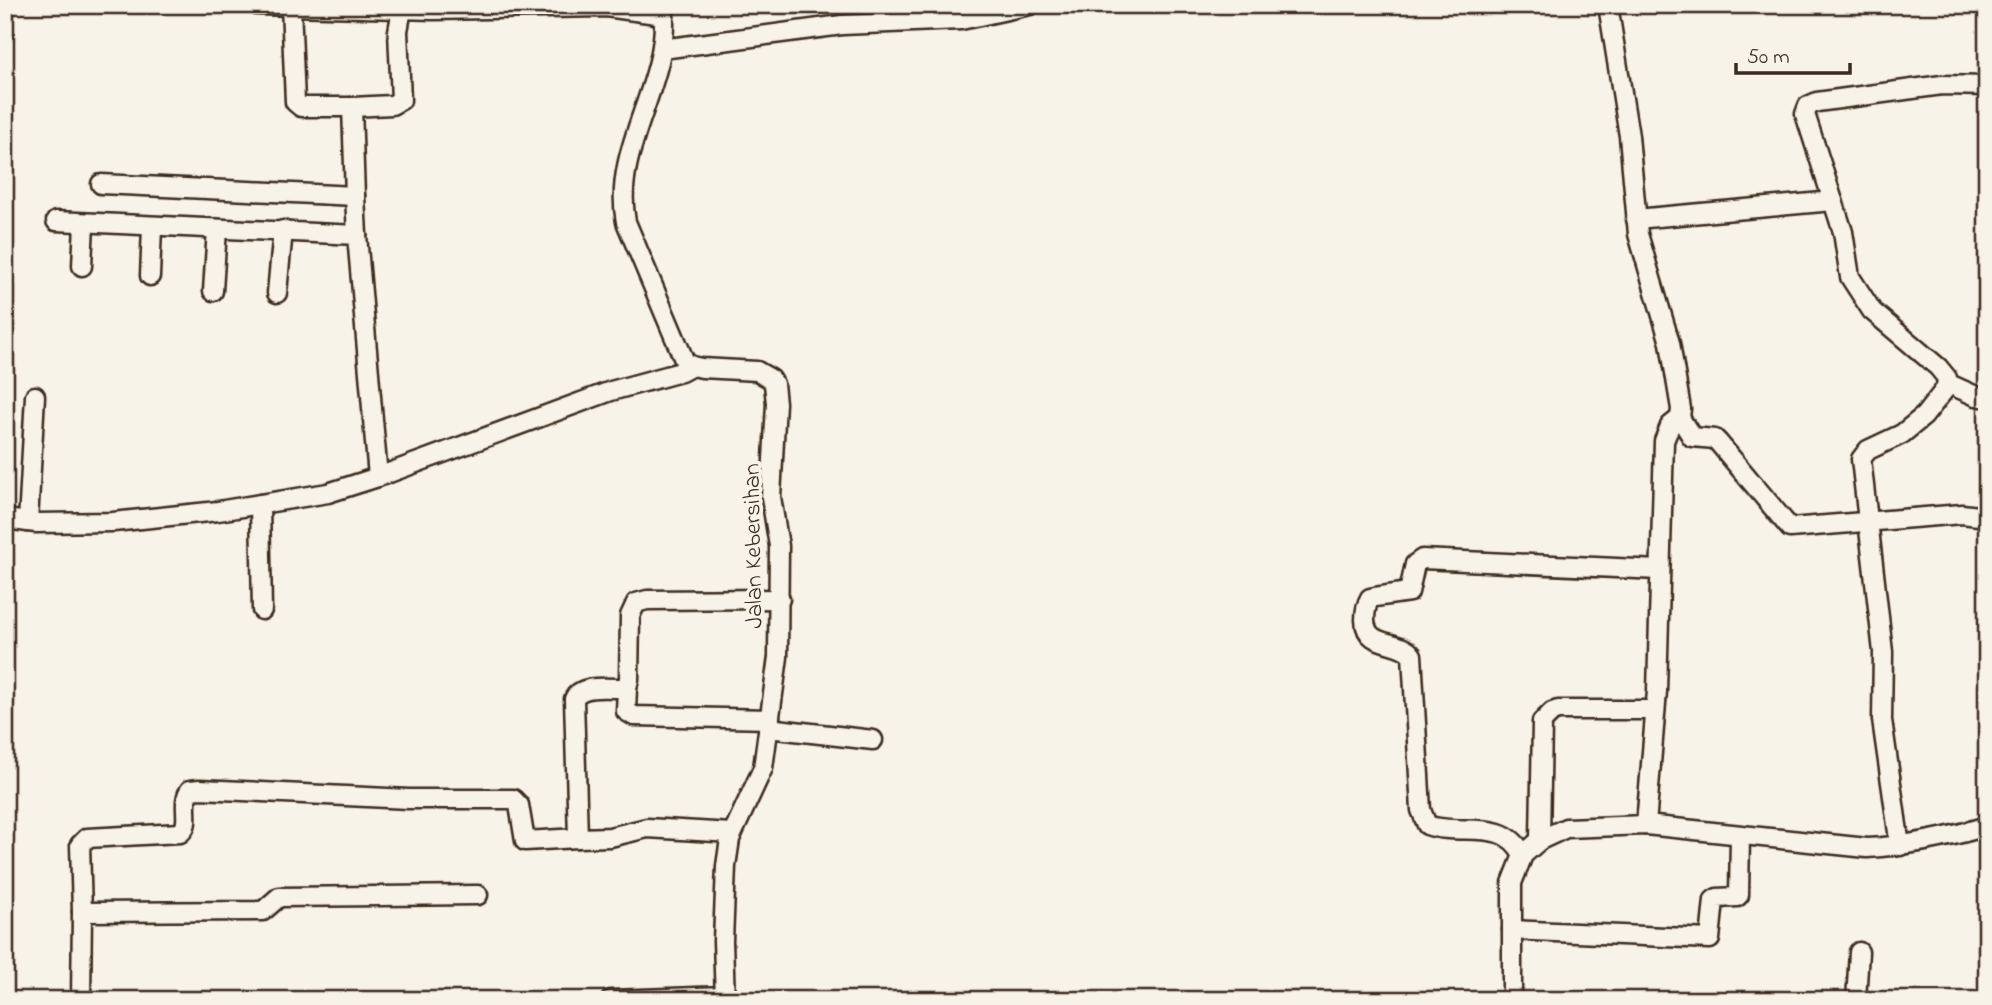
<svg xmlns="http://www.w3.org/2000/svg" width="1992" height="1005" font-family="'Indie Flower',sans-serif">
<rect width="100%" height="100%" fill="#f7f3e8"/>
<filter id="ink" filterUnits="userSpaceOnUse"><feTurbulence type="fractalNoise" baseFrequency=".0143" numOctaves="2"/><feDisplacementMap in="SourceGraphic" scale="14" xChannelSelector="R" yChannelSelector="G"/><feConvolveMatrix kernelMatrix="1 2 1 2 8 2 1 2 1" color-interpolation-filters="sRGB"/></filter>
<g filter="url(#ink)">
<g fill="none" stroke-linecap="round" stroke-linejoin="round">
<!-- minor casing -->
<g stroke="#3b2a1e" stroke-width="23">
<g id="minor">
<polyline points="257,5 433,10 606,7 664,15"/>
<path d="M663,5C673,80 611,147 626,222L685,362L692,366L702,368L757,371L771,379L774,384L776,403L771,497L779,546L778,657L763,768L730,839L726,866L723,941L725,1000"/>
<polyline points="1608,5 1629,136 1638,234 1670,343 1681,409 1680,418 1670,426 1664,441 1657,691 1646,825"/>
<polyline points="662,49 842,25 961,20 1030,5"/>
<polyline points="352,107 392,105 401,100 398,31 402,9"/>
<polyline points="101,184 355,196 352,107 301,107 295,102 291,6"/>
<polyline points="355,196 357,235"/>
<polyline points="1636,219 1833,201"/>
<polyline points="56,221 357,235 378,477"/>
<polyline points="82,266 84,223"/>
<polyline points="150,276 152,227"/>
<polyline points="213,291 217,229"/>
<polyline points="277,293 283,230"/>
<polyline points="1947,383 1976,396 1987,398"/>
<polyline points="1680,418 1692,437 1715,439 1718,442 1790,528 1962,514 1987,517"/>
<polyline points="260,504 262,610"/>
<polyline points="5,519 36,523 113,522 218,511 328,493 378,477 611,391 681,372 692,366"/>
<polyline points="28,522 35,396"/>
<polyline points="627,688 626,711 634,716 770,719"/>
<polyline points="768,728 873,740"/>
<polyline points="578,838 610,837 647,828 732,833"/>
<polyline points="1540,840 1542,722 1552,712 1558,710 1655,710"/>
<polyline points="1900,846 1882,720 1883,652 1861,459 1868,450 1902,434 1924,416 1946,388 1947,378 1938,367 1872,311 1850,277 1843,232 1805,114 1808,106 1817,102 1942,85 1987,86"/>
<path d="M1523,855C1504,816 1460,837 1427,825L1421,810L1412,655C1399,638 1366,649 1365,620C1365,612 1366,605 1370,598L1375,597L1409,592L1415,564L1422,559L1659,570"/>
<polyline points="82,912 263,911 279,897 478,895"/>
<polyline points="1512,930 1710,939 1714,900 1717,898 1737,897 1739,895 1740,836"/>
<path d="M81,1000L82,912L80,845L87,838L180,833C193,824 180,803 190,790L200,789L409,799H513L519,805L525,841L578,838L574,699C581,683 611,689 627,688L629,679L630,616L636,603L647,600L780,599"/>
<polyline points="611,1000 725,996"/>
<path d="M1512,1000V883L1523,855L1540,840L1566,828L1646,825L1867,848C1909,846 1947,838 1987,826"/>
<polyline points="1856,1000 1859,952"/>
</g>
</g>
<!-- minor -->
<use href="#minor" stroke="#f7f3e8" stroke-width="18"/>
</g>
</g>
<g text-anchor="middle" stroke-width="7" stroke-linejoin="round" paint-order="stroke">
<!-- street labels -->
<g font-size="24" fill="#3b2a1e" stroke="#f7f3e8">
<text transform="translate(752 546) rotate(-91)" y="8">Jalan Kebersihan</text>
</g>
</g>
<!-- margin -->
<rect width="1992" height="1005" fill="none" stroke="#f7f3e8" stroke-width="28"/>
<rect x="14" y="14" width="1964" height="977" fill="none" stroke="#3b2a1e" stroke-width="2.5" filter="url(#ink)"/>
<!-- scale -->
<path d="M1736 63v10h114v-10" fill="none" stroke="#3b2a1e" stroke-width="3.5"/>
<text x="1747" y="63" font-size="21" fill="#3b2a1e" stroke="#f7f3e8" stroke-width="5" paint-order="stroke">50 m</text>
</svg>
